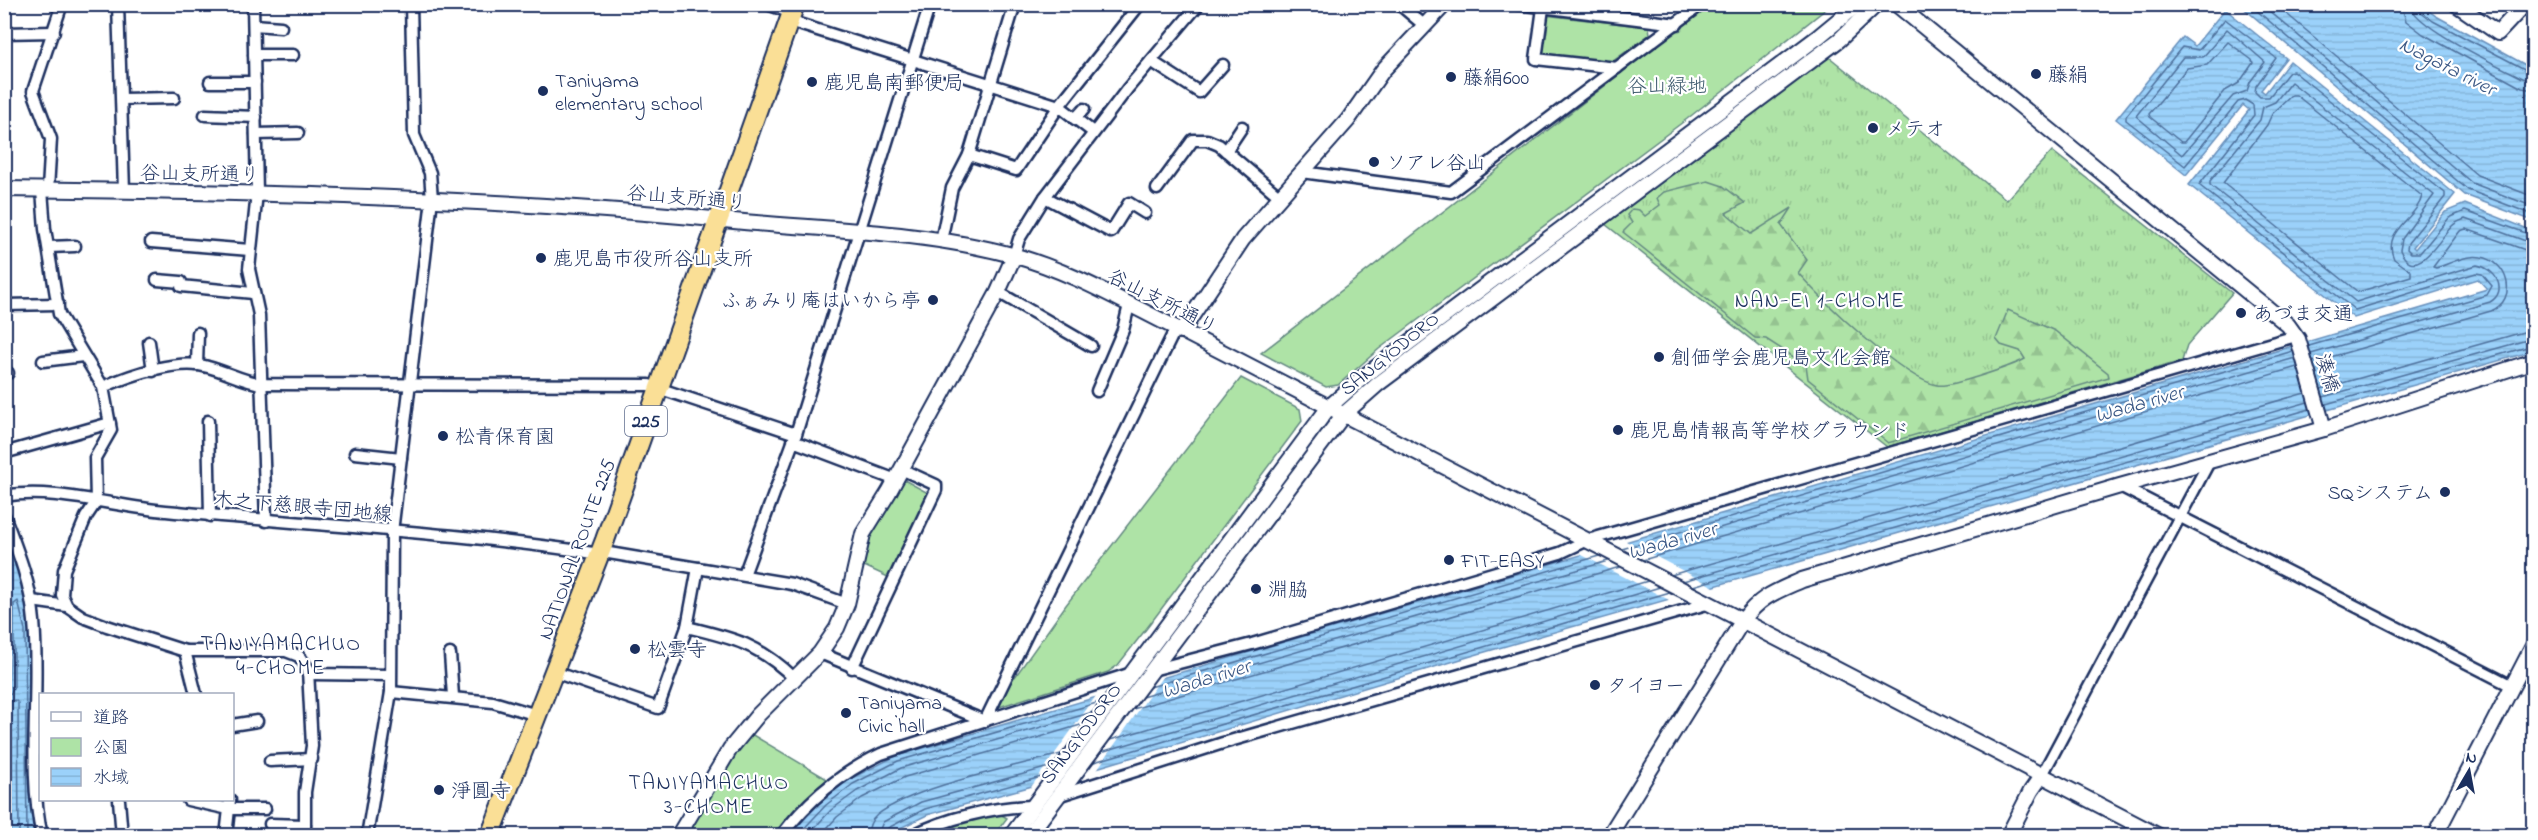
<svg xmlns="http://www.w3.org/2000/svg" width="2538" height="840" font-family="'Indie Flower','Klee One',sans-serif">
<defs>
<pattern id="grass-tufts" width="24" height="20" patternUnits="userSpaceOnUse" patternTransform="scale(1.5)"><rect width="24" height="20" fill="#aee3a6"/><path d="M3 7l-1-3M5 7V3M7 7l1-3M15 17l-1-3M17 17v-4M19 17l1-3" fill="none" stroke="#95c391"/></pattern>
<pattern id="forest-firs" width="22" height="20" patternUnits="userSpaceOnUse" patternTransform="scale(1.5)"><rect width="22" height="20" fill="#aee3a6"/><path d="M5 1l3.5 6h-7zM16 11l3.5 6h-7z" fill="#95c391"/></pattern>
<pattern id="water-rules" width="6" height="5" patternUnits="userSpaceOnUse" patternTransform="scale(1.5)"><rect width="6" height="5" fill="#9bd1fa"/><path d="M0 2.5h6" fill="none" stroke="#85b4d9"/></pattern>
</defs>
<rect width="100%" height="100%" fill="#fff"/>
<filter id="ink" filterUnits="userSpaceOnUse"><feTurbulence type="fractalNoise" baseFrequency=".0167" numOctaves="2"/><feDisplacementMap in="SourceGraphic" scale="12" xChannelSelector="R" yChannelSelector="G"/><feConvolveMatrix kernelMatrix="1 2 1 2 8 2 1 2 1" color-interpolation-filters="sRGB"/></filter>
<g filter="url(#ink)">
<!-- grass -->
<polygon fill="url(#grass-tufts)" stroke="#648982" stroke-width="1.5" points="1823,52 2007,200 2052,151 2232,293 2187,345 2182,361 1887,447 1605,224"/>
<!-- forest -->
<path fill="url(#forest-firs)" stroke="#648982" stroke-width="1.5" d="M1708,181L1723,186L1745,203L1726,213L1751,234L1792,208L1781,225L1807,260L1798,273C1823,301 1903,379 1937,385C1949,388 2012,366 2025,359L2020,351L2001,345L1996,339L2008,310L2055,331L2108,373L2109,377L1888,443L1808,379L1806,365L1766,339L1755,338L1623,232L1632,223L1627,215L1632,209L1639,210L1645,216L1660,205L1657,198L1664,192Z"/>
<!-- park -->
<g fill="#aee3a6" stroke="#648982" stroke-width="1.5">
<polygon points="1709,5 1831,5 1687,119 1379,349 1338,385 1326,387 1261,353"/>
<polygon points="1544,15 1649,27 1650,34 1609,64 1542,57 1540,53"/>
<polygon points="1241,378 1300,409 1302,421 1150,624 1118,665 1108,672 999,707 996,705 1011,676 1015,677 1066,605"/>
<polygon points="906,481 928,493 929,497 888,577 860,564 865,544 902,482"/>
<polygon points="751,734 827,779 775,835 684,836 727,763"/>
<polygon points="998,813 1007,818 994,835 919,836 928,831"/>
</g>
<!-- water -->
<g fill="url(#water-rules)" stroke="#6890bc" stroke-width="1.5">
<polygon points="2240,5 2421,5 2436,16 2533,69 2533,221 2465,195"/>
<polygon points="2225,9 2286,58 2261,90 2265,93 2290,61 2455,194 2413,247 2415,249 2445,212 2465,204 2533,231 2533,351 1478,654 1083,772 927,815 886,835 789,836 822,800 850,779 896,756 2487,289 2478,279 2354,318 2189,185 2249,110 2243,105 2186,175 2116,119 2183,37 2195,46"/>
<polygon points="4,536 20,577 31,629 33,835 5,835 4,695 8,687 10,656"/>
</g>
<!-- pier -->
<g fill="#fff">
<polygon points="1624,540 1716,588 1671,601 1578,553"/>
<polygon points="1165,673 1096,771 1029,790 1098,693"/>
</g>
<g fill="none" stroke-linecap="round" stroke-linejoin="round">
<!-- shore -->
<g stroke="#4e709c" stroke-width="1.5">
<polyline points="2249,4 2468,190 2534,215"/>
<polyline points="2261,4 2472,183 2534,207"/>
<polyline points="2275,4 2477,175 2534,197"/>
<polyline points="2401,4 2406,21 2423,34 2522,88 2534,90"/>
<path d="M2410,4C2412,26 2503,68 2525,79L2534,81"/>
<polyline points="2418,4 2420,11 2433,21 2534,74"/>
<polygon points="2227,29 2265,62 2250,82 2247,91 2233,96 2182,155 2136,116 2183,57 2203,57"/>
<polygon points="2228,42 2252,60 2253,63 2239,83 2225,91 2184,142 2181,142 2150,117 2149,114 2187,68 2207,65"/>
<path d="M2292,95H2296L2422,196C2417,219 2381,230 2394,259L2411,271V276L2358,292L2223,183L2267,125L2272,114Z"/>
<polyline points="2309,346 2487,295 2492,286 2482,274 2476,273 2355,310 2199,185 2254,115 2253,105 2245,100 2238,102 2185,166 2126,120 2126,116 2182,47 2199,50 2225,19 2276,58 2256,86 2255,92 2260,97 2269,97 2289,72 2293,71 2445,193 2445,197 2408,243 2407,249 2411,253 2420,253 2449,218 2465,211 2534,236"/>
<path d="M2311,354L2490,302C2509,291 2495,268 2477,265L2356,302L2210,185V181L2260,120L2263,107L2275,102L2291,82L2434,195L2402,239L2400,250C2415,285 2441,237 2452,226C2456,222 2460,221 2465,219L2534,244"/>
<path d="M2313,362L2491,311C2519,299 2508,261 2481,257C2467,254 2449,264 2436,268L2433,267L2460,231L2466,229L2534,253"/>
<polyline points="2321,389 2534,329"/>
<polyline points="2323,397 2534,338"/>
<polyline points="2326,404 2534,345"/>
<polyline points="1622,549 2293,351"/>
<polyline points="1631,554 2295,358"/>
<polyline points="1643,560 2297,367"/>
<polyline points="1671,575 2305,393"/>
<polyline points="1683,581 2308,402"/>
<polyline points="1693,586 2310,409"/>
<polyline points="1150,687 1599,556"/>
<polyline points="4,695 11,693 14,687 14,604 18,601 25,630 27,836"/>
<polyline points="1142,697 1608,561"/>
<polyline points="4,703 15,700 18,703 19,836"/>
<polyline points="1133,709 1620,567"/>
<polyline points="4,712 10,715 10,836"/>
<polyline points="1110,740 1648,581"/>
<polyline points="1101,752 1660,587"/>
<polyline points="1094,762 1670,592"/>
<polyline points="797,836 826,805 853,784 898,761 1100,702"/>
<polyline points="807,836 831,810 857,791 901,768 1093,712"/>
<polyline points="820,836 837,817 862,798 905,777 1084,724"/>
<path d="M868,836C868,827 871,820 877,815C914,786 1014,767 1061,754"/>
<polyline points="877,836 883,822 921,802 1053,766"/>
<polyline points="885,836 888,828 925,809 1045,776"/>
</g>
<!-- street casing -->
<g stroke="#1b2f5e" stroke-width="15">
<g id="street">
<polyline points="118,4 124,191"/>
<polyline points="253,4 257,193 249,269 259,315 266,521"/>
<polyline points="767,4 792,13"/>
<polyline points="1399,4 1425,26"/>
<polyline points="1517,4 1677,24"/>
<polyline points="1543,8 1536,59 1617,68"/>
<polyline points="789,21 1059,106 1093,132"/>
<polyline points="254,25 281,27"/>
<polyline points="4,33 54,32"/>
<polyline points="254,55 293,55"/>
<polyline points="1151,61 1199,92 1223,65"/>
<polyline points="210,82 255,82"/>
<polyline points="122,99 174,98"/>
<polyline points="205,115 256,117"/>
<polyline points="1075,119 1084,109"/>
<polyline points="256,134 298,133"/>
<polyline points="1226,151 1242,127"/>
<polyline points="969,155 1016,170 1059,106 1140,4"/>
<polyline points="1302,172 1451,192 1702,4"/>
<polyline points="48,189 51,139 33,91 62,4"/>
<polyline points="1157,189 1193,140 1207,140 1219,145 1280,197"/>
<polyline points="42,190 45,229 59,314 103,387 111,430 95,458 96,502 86,517 64,570 62,595 67,606 83,617 107,626 185,651 286,651 299,656 312,674 390,675"/>
<polyline points="1045,197 1111,232 1129,203 1145,213"/>
<polyline points="941,241 952,188 969,155 1015,4"/>
<polyline points="151,242 250,250"/>
<polyline points="49,247 75,246"/>
<polyline points="1014,256 1019,239 1045,197 1128,88 1199,4"/>
<polyline points="157,280 181,282 181,286 253,293"/>
<polyline points="998,292 1091,346"/>
<polyline points="4,305 58,304"/>
<polyline points="149,342 153,371"/>
<polyline points="43,361 83,356"/>
<polyline points="197,365 198,333"/>
<polyline points="4,374 8,373"/>
<path d="M103,387C130,375 179,358 208,367C227,372 242,381 262,384L649,385L796,434"/>
<polyline points="1097,391 1123,330 1129,305"/>
<polyline points="208,421 210,516"/>
<polyline points="793,441 896,480"/>
<polyline points="4,453 110,423"/>
<polyline points="355,453 401,458"/>
<polyline points="2120,486 2512,686"/>
<path d="M4,496C55,487 115,507 166,511C311,525 456,532 600,554L609,553L792,584L847,604"/>
<path d="M4,515C17,549 31,584 34,621C40,689 27,771 42,836"/>
<polyline points="744,575 796,434 930,4"/>
<polyline points="32,601 67,606"/>
<path d="M687,627C733,638 759,644 794,678"/>
<polyline points="185,651 196,694"/>
<polyline points="820,653 985,721"/>
<polyline points="450,654 453,696"/>
<polyline points="852,668 936,490 936,485 901,469"/>
<polyline points="1152,670 1252,644 1560,553 1588,540 2296,336"/>
<polyline points="554,672 658,708 687,627 698,568"/>
<polyline points="391,692 493,702 537,715"/>
<polyline points="985,721 1171,338 1173,334 1182,331"/>
<polyline points="232,725 257,721"/>
<polyline points="270,761 312,759"/>
<polyline points="2042,775 2209,462"/>
<polyline points="1057,796 1223,743 1710,603"/>
<polyline points="119,800 122,836"/>
<polyline points="188,800 229,809 265,809"/>
<polyline points="270,824 305,825"/>
<polyline points="226,836 230,800"/>
<polyline points="305,836 305,792 312,746 308,670"/>
<polyline points="367,836 391,692 392,532 432,199 430,173 414,135 411,4"/>
<path d="M781,836C808,800 841,773 881,754L1129,674"/>
<path d="M911,836C947,818 993,807 1033,806"/>
</g>
</g>
<!-- secondary casing -->
<g stroke="#1b2f5e" stroke-width="18">
<g id="secondary">
<polyline points="1896,4 2288,325 2298,339 2324,429"/>
<polyline points="2456,4 2498,33 2525,4"/>
<path d="M4,189C251,192 498,197 744,222C833,230 926,232 1012,255C1072,271 1127,304 1182,331L2159,836"/>
<polyline points="1182,331 1243,239 1348,120 1383,70 1445,4"/>
<polyline points="678,836 730,749 758,715 820,653 837,628 847,604 863,534 889,492 998,292 1014,256"/>
<polyline points="1011,836 1329,407 1362,378 1818,37 1858,4"/>
<polyline points="1028,836 1344,414 1378,384 1839,40 1877,4"/>
<path d="M1609,836L1743,620C1761,596 1775,592 1802,580L2120,486L2324,429L2534,361"/>
<polyline points="2008,836 2031,791 2042,775"/>
<polyline points="2435,836 2534,644"/>
</g>
</g>
<!-- highway casing -->
<g stroke="#1b2f5e" stroke-width="22">
<polyline id="highway" points="490,836 605,540 795,4"/>
</g>
<!-- street -->
<use href="#street" stroke="#fff" stroke-width="10"/>
<!-- secondary -->
<use href="#secondary" stroke="#fff" stroke-width="14"/>
<!-- highway -->
<use href="#highway" stroke="#fadf96" stroke-width="18"/>
</g>
</g>
<!-- markers -->
<g fill="#1b2f5e" stroke="#fff" stroke-width="2">
<circle cx="2036" cy="74" r="6"/>
<circle cx="1451" cy="77" r="6"/>
<circle cx="812" cy="82" r="6"/>
<circle cx="543" cy="91" r="6"/>
<circle cx="1873" cy="128" r="6"/>
<circle cx="1374" cy="162" r="6"/>
<circle cx="541" cy="258" r="6"/>
<circle cx="933" cy="300" r="6"/>
<circle cx="2241" cy="313" r="6"/>
<circle cx="1659" cy="357" r="6"/>
<circle cx="1618" cy="430" r="6"/>
<circle cx="443" cy="436" r="6"/>
<circle cx="2445" cy="492" r="6"/>
<circle cx="1449" cy="560" r="6"/>
<circle cx="1256" cy="589" r="6"/>
<circle cx="635" cy="649" r="6"/>
<circle cx="1595" cy="685" r="6"/>
<circle cx="846" cy="713" r="6"/>
<circle cx="439" cy="790" r="6"/>
</g>
<g text-anchor="middle" stroke-width="4.5" stroke-linejoin="round" paint-order="stroke">
<!-- shield labels -->
<rect fill="#fff" stroke="#5f6d8e" stroke-width="1.5" x="625" y="406" width="42" height="30" rx="4.5"/>
<g font-size="18" font-weight="bold" fill="#1b2f5e">
<text x="646" y="427">225</text>
</g>
<!-- poi labels -->
<g font-size="20" fill="#1b2f5e" stroke="#fff" text-anchor="start">
<text x="2048" y="81">藤絹</text>
<text x="1463" y="84">藤絹600</text>
<text x="555" y="87">Taniyama<tspan x="555" dy="23">elementary school</tspan></text>
<text x="824" y="89">鹿児島南郵便局</text>
<text x="1885" y="135">メテオ</text>
<text x="1386" y="169">ソアレ谷山</text>
<text x="553" y="265">鹿児島市役所谷山支所</text>
<text x="921" y="307" text-anchor="end">ふぁみり庵はいから亭</text>
<text x="2253" y="320">あづま交通</text>
<text x="1671" y="364">創価学会鹿児島文化会館</text>
<text x="1630" y="437">鹿児島情報高等学校グラウンド</text>
<text x="455" y="443">松青保育園</text>
<text x="2433" y="499" text-anchor="end">SQシステム</text>
<text x="1461" y="567">FIT-EASY</text>
<text x="1268" y="596">淵脇</text>
<text x="647" y="656">松雲寺</text>
<text x="1607" y="692">タイヨー</text>
<text x="858" y="709">Taniyama<tspan x="858" dy="23">Civic hall</tspan></text>
<text x="451" y="797">淨圓寺</text>
</g>
<!-- park labels -->
<g font-size="20" fill="#405c70" stroke="#fff">
<text x="1667" y="92">谷山緑地</text>
</g>
<!-- street labels -->
<g font-size="20" fill="#1b2f5e" stroke="#fff">
<text transform="translate(200 173) rotate(1)" y="7">谷山支所通り</text>
<text transform="translate(687 197) rotate(5)" y="7">谷山支所通り</text>
<text transform="translate(1163 301) rotate(27)" y="7">谷山支所通り</text>
<text transform="translate(1389 353) rotate(-39)" y="7">SANGYODORO</text>
<text transform="translate(2328 373) rotate(74)" y="7">湊橋</text>
<text transform="translate(303 506) rotate(5)" y="7">木之下慈眼寺団地線</text>
<text transform="translate(576 549) rotate(-70)" y="7">NATIONAL ROUTE 225</text>
<text transform="translate(1080 733) rotate(-53)" y="7">SANGYODORO</text>
</g>
<!-- water labels -->
<g font-size="21" font-style="italic" fill="#3b5885" stroke="#fff">
<text transform="translate(2448 66) rotate(27)" y="7">Nagata river</text>
<text transform="translate(2139 403) rotate(-16)" y="7">Wada river</text>
<text transform="translate(1672 540) rotate(-16)" y="7">Wada river</text>
<text transform="translate(1206 678) rotate(-17)" y="7">Wada river</text>
</g>
<!-- neighbourhood labels -->
<g font-size="21" letter-spacing="1.5" fill="#1b2f5e" stroke="#fff">
<text x="1820" y="307">NAN-EI 1-CHOME</text>
<text x="281" y="650">TANIYAMACHUO<tspan x="281" dy="24">4-CHOME</tspan></text>
<text x="709" y="789">TANIYAMACHUO<tspan x="709" dy="24">3-CHOME</tspan></text>
</g>
</g>
<!-- margin -->
<rect width="2538" height="840" fill="none" stroke="#fff" stroke-width="24"/>
<rect x="12" y="12" width="2514" height="816" fill="none" stroke="#1b2f5e" stroke-width="2" filter="url(#ink)"/>
<!-- legend -->
<rect x="39" y="693" width="195" height="108" fill="#ffffff" stroke="#a4acbf" stroke-width="1.5"/>
<rect x="51" y="712" width="30" height="9" fill="#ffffff" stroke="#a4acbf" stroke-width="1.5"/>
<text x="93" y="723" font-size="18" fill="#1b2f5e">道路</text>
<rect x="51" y="738" width="30" height="18" fill="#aee3a6" stroke="#a4acbf" stroke-width="1.5"/>
<text x="93" y="753" font-size="18" fill="#1b2f5e">公園</text>
<rect x="51" y="768" width="30" height="18" fill="url(#water-rules)" stroke="#a4acbf" stroke-width="1.5"/>
<text x="93" y="783" font-size="18" fill="#1b2f5e">水域</text>
<!-- north arrow -->
<g transform="translate(2469 771) rotate(10)" stroke="#ffffff" stroke-width="4.5" paint-order="stroke">
<path d="M0-4.5L10 22L0 15L-10 22Z" fill="#1b2f5e"/>
<text y="-9" font-size="16" font-weight="bold" text-anchor="middle" fill="#1b2f5e">N</text>
</g>
</svg>
